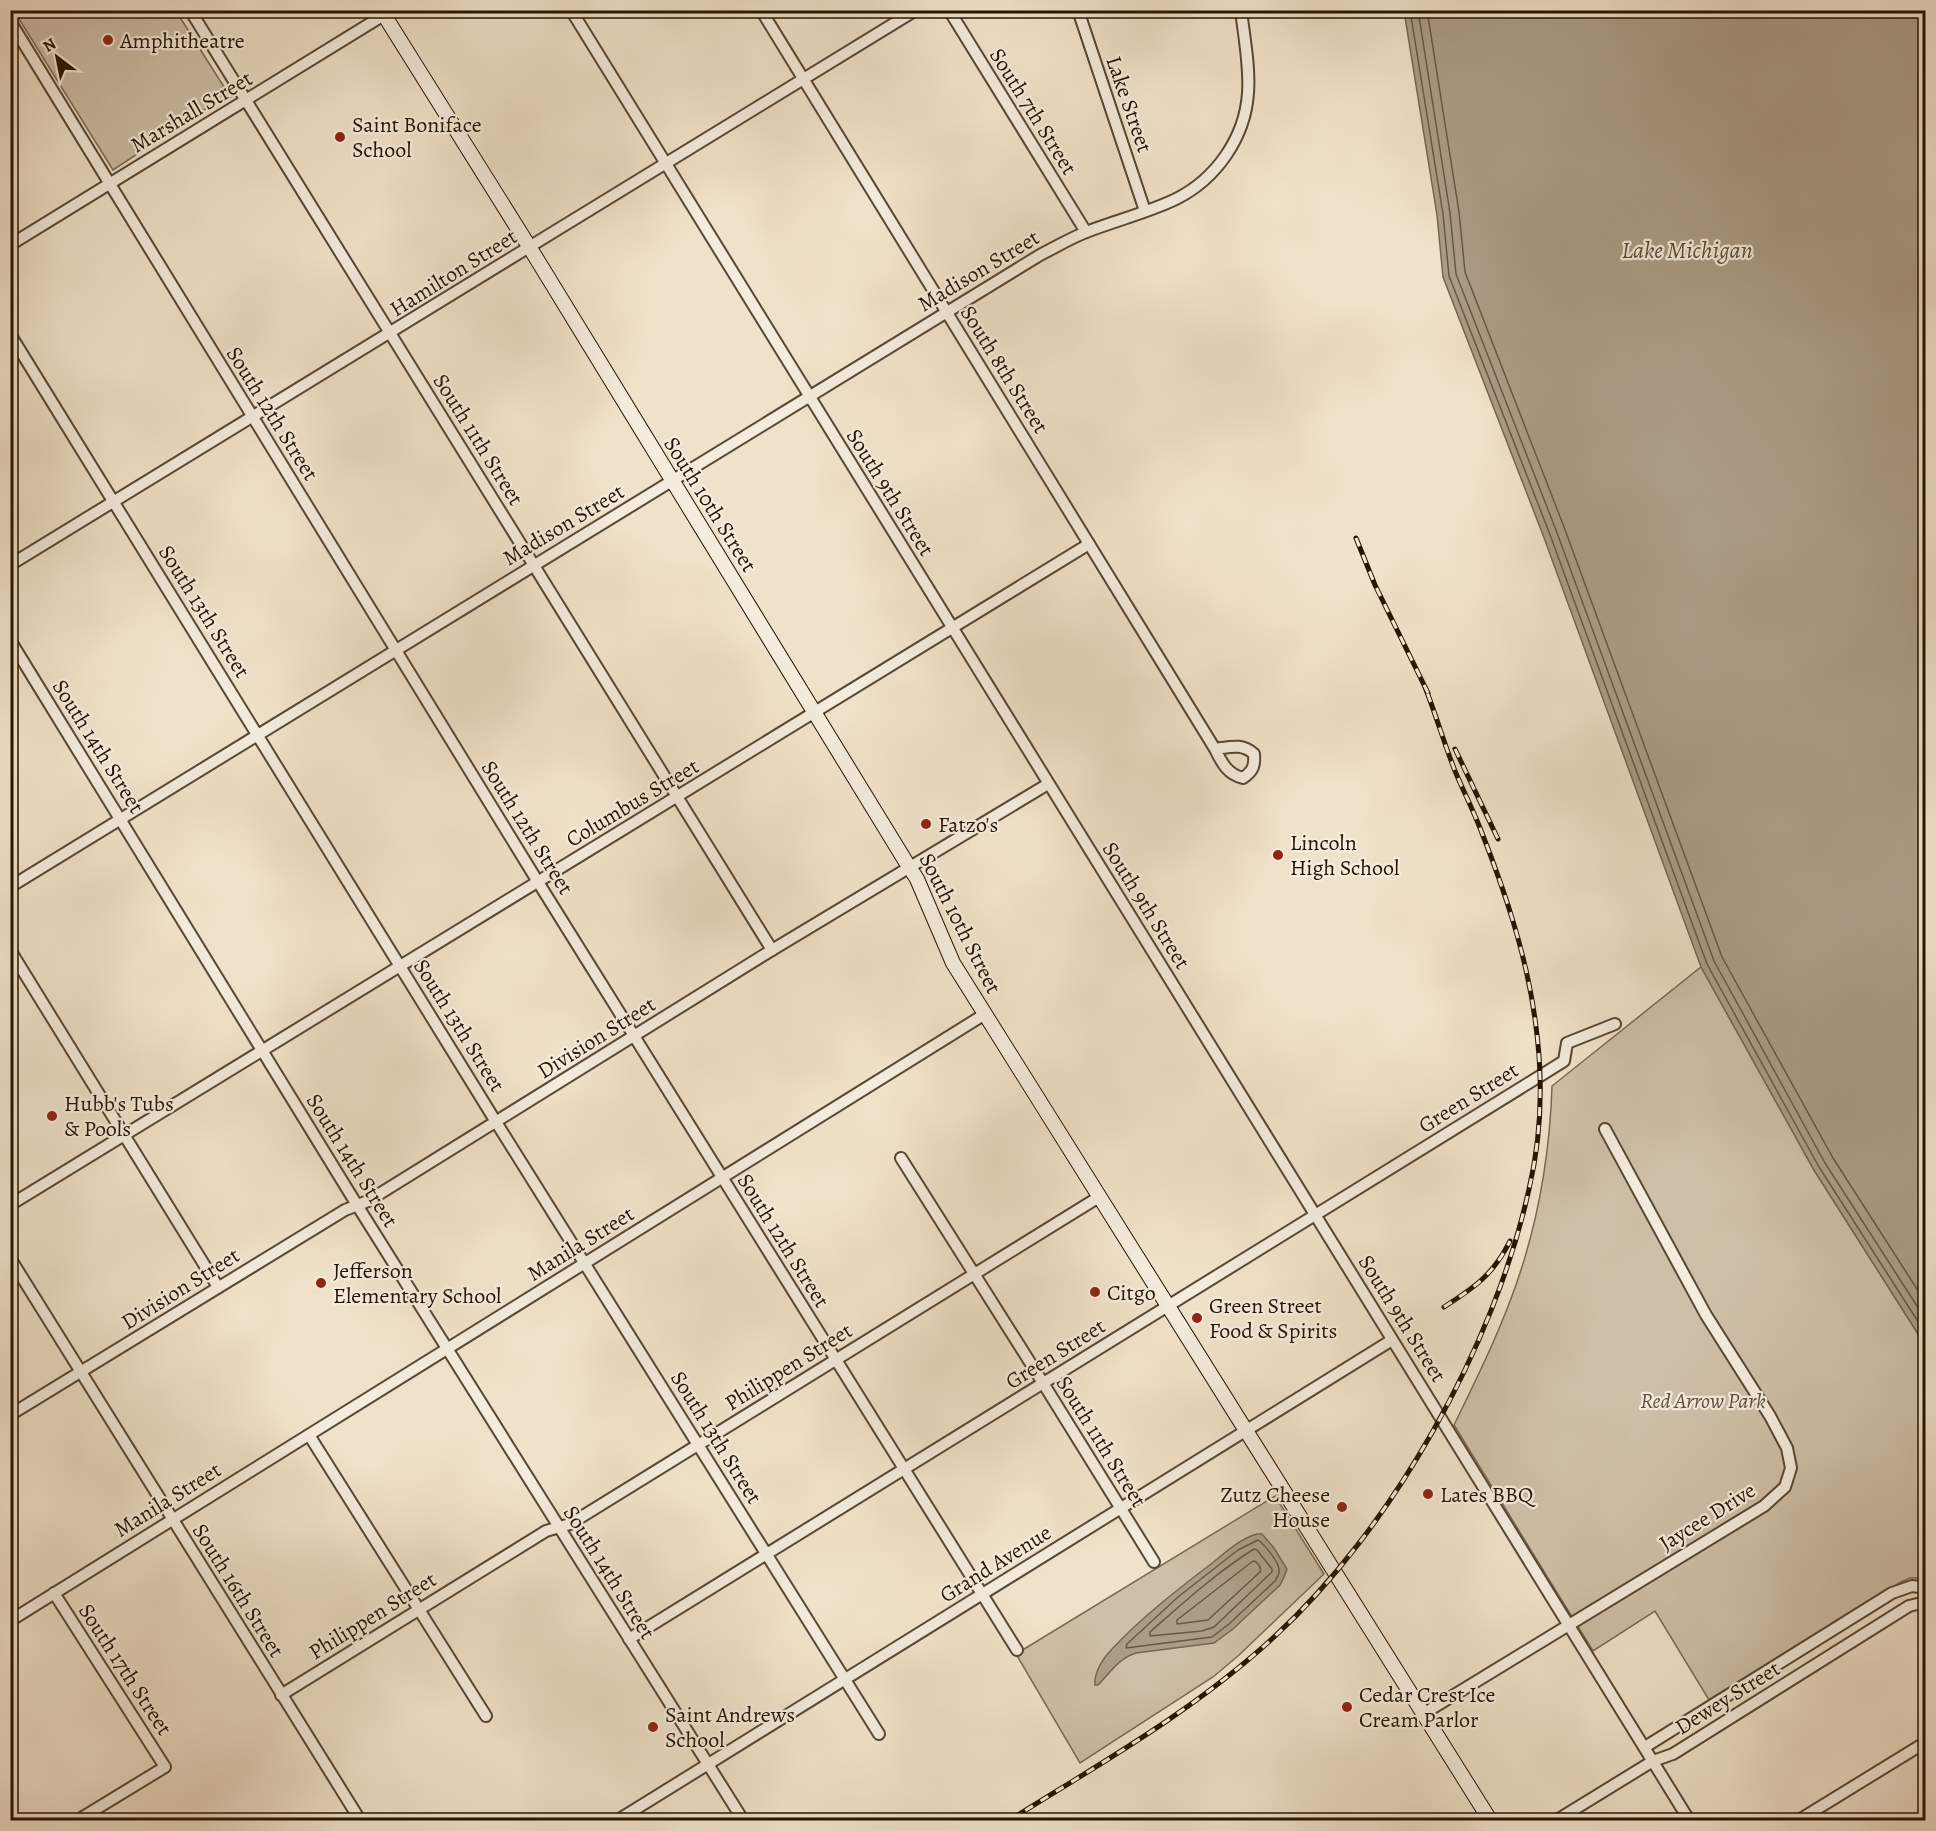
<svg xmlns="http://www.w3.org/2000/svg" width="1936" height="1831" font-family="Alegreya,serif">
<rect width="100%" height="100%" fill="#f0e2ca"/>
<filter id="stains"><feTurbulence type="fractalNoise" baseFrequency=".00333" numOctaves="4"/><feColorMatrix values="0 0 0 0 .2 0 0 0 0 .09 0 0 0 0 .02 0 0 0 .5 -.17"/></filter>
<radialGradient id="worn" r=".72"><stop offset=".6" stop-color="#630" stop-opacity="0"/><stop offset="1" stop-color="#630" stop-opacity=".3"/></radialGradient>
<!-- green -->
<g fill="#cebfa8" stroke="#7a6954" stroke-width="1.5">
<polygon points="14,11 176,11 231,98 227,95 113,170"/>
<path d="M1701,967L1814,1170L1925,1345V1578H1910L1901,1582L1709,1700L1655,1611L1593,1651L1454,1425C1479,1374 1504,1323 1521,1270C1540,1211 1550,1147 1552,1086Z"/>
<polygon points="1275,1496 1324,1574 1238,1656 1213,1677 1080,1763 1016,1654"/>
</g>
<!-- water -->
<g fill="#ab9c86" stroke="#766551" stroke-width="1.5">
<polygon points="1404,11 1925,11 1925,1345 1814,1170 1701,967 1543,535 1443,277 1437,215"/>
<path d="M1257,1534H1262L1274,1548L1287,1569L1284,1577L1280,1585L1233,1629L1214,1643L1136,1653C1119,1658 1110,1673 1098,1685H1095C1094,1672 1103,1658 1112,1649C1142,1617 1177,1590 1211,1564C1225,1553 1239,1539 1257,1534Z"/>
</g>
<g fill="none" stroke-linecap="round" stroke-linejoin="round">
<!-- shore -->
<g stroke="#685844" stroke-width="1.5">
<polyline points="1410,10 1443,214 1449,276 1549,532 1707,964 1819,1167 1926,1334"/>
<polyline points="1418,10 1450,213 1456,274 1556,530 1714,961 1825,1163 1926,1320"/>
<polyline points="1427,10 1459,212 1465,272 1564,527 1722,957 1833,1158 1926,1303"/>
<path d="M1258,1540C1265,1545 1281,1564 1279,1572C1279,1575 1276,1579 1275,1581L1229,1624L1212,1637L1126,1648L1127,1644L1178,1597L1238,1550Z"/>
<path d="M1254,1549L1257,1550L1272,1569V1572L1214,1627L1202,1631L1150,1636V1632C1183,1603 1217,1572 1254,1549Z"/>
<path d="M1253,1561C1257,1561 1262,1568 1260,1572L1208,1620L1177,1624V1620Z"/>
</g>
<!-- street casing -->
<g stroke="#584733" stroke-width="14">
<g id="street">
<polyline points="190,10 772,950"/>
<polyline points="571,10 1689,1820"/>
<path d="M761,10L1215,749C1222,763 1227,774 1243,778C1253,771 1255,766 1254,754C1242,743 1231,747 1215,749"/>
<polyline points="949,10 1086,232"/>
<polyline points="1078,10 1145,211"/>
<polyline points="10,21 538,882 1017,1650"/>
<polyline points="10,245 392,10"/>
<polyline points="10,334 496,1122 879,1734"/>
<polyline points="10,565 916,10"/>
<polyline points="10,640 357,1205 743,1820"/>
<path d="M10,887L1040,255C1056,247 1072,237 1089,231C1118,220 1149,212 1176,199C1216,179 1245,138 1248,93C1250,66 1244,37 1241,10"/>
<polyline points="10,950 218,1287"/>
<polyline points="901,1158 1043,1383 1154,1562"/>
<polyline points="10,1205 1089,544"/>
<polyline points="10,1258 360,1820"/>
<polyline points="10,1415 345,1210 368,1201 772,950 1048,784"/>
<polyline points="309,1435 486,1716"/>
<polyline points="54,1593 165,1767 78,1820"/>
<polyline points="13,1619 985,1014"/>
<polyline points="629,1639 1540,1076 1564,1061 1567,1043 1615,1024"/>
<polyline points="281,1695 546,1531 570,1524 1099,1197"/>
<polyline points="1423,1714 1764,1506 1785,1487 1791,1468 1787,1448 1770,1416 1706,1315 1605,1129"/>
<polyline points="1645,1747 1892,1593 1912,1586 1926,1588"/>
<polyline points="618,1820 1392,1340"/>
<polyline points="1557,1820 1653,1761 1673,1754 1909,1606 1917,1604"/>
<polyline points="1799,1820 1926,1742"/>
</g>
</g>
<!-- secondary casing -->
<g stroke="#261301" stroke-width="16">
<polyline id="secondary" points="381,10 530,248 906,862 917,879 953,963 1490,1820"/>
</g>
<!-- street -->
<use href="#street" stroke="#f5ecdd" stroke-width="10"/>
<!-- secondary -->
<use href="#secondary" stroke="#f5ecdd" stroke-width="14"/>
<!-- rail casing -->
<g stroke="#261301" stroke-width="5">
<g id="rail">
<polyline points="1356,538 1375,585 1428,693"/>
<polyline points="1455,749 1498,839"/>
<path d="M1444,1307C1475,1287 1493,1275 1510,1241"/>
<path d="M1010,1820C1101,1763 1195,1710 1274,1637C1392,1529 1495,1345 1529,1189C1542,1134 1543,1074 1535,1019C1526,953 1504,889 1480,828C1472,808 1463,790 1455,771C1444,743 1436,715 1425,687"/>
</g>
</g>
<!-- rail -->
<use href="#rail" stroke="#f5ecdd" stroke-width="3" stroke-dasharray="9" stroke-linecap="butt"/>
</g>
<!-- markers -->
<g fill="#8f2418" stroke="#f5ecdd" stroke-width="2">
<circle cx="108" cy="40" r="6"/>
<circle cx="340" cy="137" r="6"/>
<circle cx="926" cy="824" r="6"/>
<circle cx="1278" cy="855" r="6"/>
<circle cx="52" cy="1116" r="6"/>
<circle cx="321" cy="1283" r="6"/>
<circle cx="1095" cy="1292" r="6"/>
<circle cx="1197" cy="1318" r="6"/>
<circle cx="1428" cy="1494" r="6"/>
<circle cx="1342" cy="1507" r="6"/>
<circle cx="1347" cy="1707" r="6"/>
<circle cx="653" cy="1727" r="6"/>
</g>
<g text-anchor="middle" stroke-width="4.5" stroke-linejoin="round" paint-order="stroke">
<!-- poi labels -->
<g font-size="22" fill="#261301" stroke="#f5ecdd" text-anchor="start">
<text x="120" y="48">Amphitheatre</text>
<text x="352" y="132">Saint Boniface<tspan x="352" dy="25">School</tspan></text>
<text x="938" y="832">Fatzo's</text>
<text x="1290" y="850">Lincoln<tspan x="1290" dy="25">High School</tspan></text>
<text x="64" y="1111">Hubb's Tubs<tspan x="64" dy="25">&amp; Pools</tspan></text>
<text x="333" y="1278">Jefferson<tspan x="333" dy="25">Elementary School</tspan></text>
<text x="1107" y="1300">Citgo</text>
<text x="1209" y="1313">Green Street<tspan x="1209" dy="25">Food &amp; Spirits</tspan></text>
<text x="1330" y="1502" text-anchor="end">Zutz Cheese<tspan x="1330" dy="25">House</tspan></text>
<text x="1440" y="1502">Lates BBQ</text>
<text x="1359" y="1702">Cedar Crest Ice<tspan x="1359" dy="25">Cream Parlor</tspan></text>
<text x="665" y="1722">Saint Andrews<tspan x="665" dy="25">School</tspan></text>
</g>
<!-- street labels -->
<g font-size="22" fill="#261301" stroke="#f5ecdd">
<text transform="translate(1130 104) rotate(71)" y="8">Lake Street</text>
<text transform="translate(191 111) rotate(-31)" y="8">Marshall Street</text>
<text transform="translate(1034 111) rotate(58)" y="8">South 7th Street</text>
<text transform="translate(978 270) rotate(-31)" y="8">Madison Street</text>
<text transform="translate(453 272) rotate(-32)" y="8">Hamilton Street</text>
<text transform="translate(1005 369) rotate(58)" y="8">South 8th Street</text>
<text transform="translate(273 413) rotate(58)" y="8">South 12th Street</text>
<text transform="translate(479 439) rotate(58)" y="8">South 11th Street</text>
<text transform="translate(891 492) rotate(58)" y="8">South 9th Street</text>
<text transform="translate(711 504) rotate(58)" y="8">South 10th Street</text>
<text transform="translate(563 524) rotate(-31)" y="8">Madison Street</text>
<text transform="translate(205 611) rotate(58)" y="8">South 13th Street</text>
<text transform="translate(99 746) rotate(58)" y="8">South 14th Street</text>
<text transform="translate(632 802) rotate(-31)" y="8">Columbus Street</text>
<text transform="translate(528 827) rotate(58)" y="8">South 12th Street</text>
<text transform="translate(1147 905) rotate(58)" y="8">South 9th Street</text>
<text transform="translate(961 923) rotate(63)" y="8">South 10th Street</text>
<text transform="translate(460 1025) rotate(58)" y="8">South 13th Street</text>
<text transform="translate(596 1037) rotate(-32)" y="8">Division Street</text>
<text transform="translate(1468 1097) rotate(-32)" y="8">Green Street</text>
<text transform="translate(353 1160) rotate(58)" y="8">South 14th Street</text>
<text transform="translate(784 1240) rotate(58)" y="8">South 12th Street</text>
<text transform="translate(580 1243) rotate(-32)" y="8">Manila Street</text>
<text transform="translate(180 1288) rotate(-32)" y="8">Division Street</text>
<text transform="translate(1403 1318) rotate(58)" y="8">South 9th Street</text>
<text transform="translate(1055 1353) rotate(-32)" y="8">Green Street</text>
<text transform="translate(788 1366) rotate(-32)" y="8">Philippen Street</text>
<text transform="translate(717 1437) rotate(58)" y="8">South 13th Street</text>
<text transform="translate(1102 1441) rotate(58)" y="8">South 11th Street</text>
<text transform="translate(167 1499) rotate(-32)" y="8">Manila Street</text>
<text transform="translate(1707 1516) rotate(-32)" y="8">Jaycee Drive</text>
<text transform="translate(995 1563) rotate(-32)" y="8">Grand Avenue</text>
<text transform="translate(610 1572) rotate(58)" y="8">South 14th Street</text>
<text transform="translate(239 1590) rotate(58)" y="8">South 16th Street</text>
<text transform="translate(372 1615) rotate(-32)" y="8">Philippen Street</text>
<text transform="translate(126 1669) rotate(57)" y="8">South 17th Street</text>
<text transform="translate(1727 1697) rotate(-32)" y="8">Dewey Street</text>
</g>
<!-- park labels -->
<g font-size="22" font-style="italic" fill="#614f3b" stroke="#f5ecdd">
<text x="1703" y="1408">Red Arrow Park</text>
</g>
<!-- water labels -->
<g font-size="24" font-style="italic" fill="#5b4a36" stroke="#f5ecdd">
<text x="1687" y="258">Lake Michigan</text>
</g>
</g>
<!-- margin -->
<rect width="1936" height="1831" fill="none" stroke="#f0e2ca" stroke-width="36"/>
<rect x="12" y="12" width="1912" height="1807" fill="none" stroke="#261301" stroke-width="3"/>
<rect x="18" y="18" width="1900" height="1795" fill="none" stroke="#261301" stroke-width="1.5"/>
<!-- north arrow -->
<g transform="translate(57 57) rotate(328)" stroke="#f5ecdd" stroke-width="4.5" paint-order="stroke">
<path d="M0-4.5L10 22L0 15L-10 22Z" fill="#261301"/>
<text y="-9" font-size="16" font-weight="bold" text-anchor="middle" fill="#261301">N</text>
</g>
<rect width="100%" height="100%" filter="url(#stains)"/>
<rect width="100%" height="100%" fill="url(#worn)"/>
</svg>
